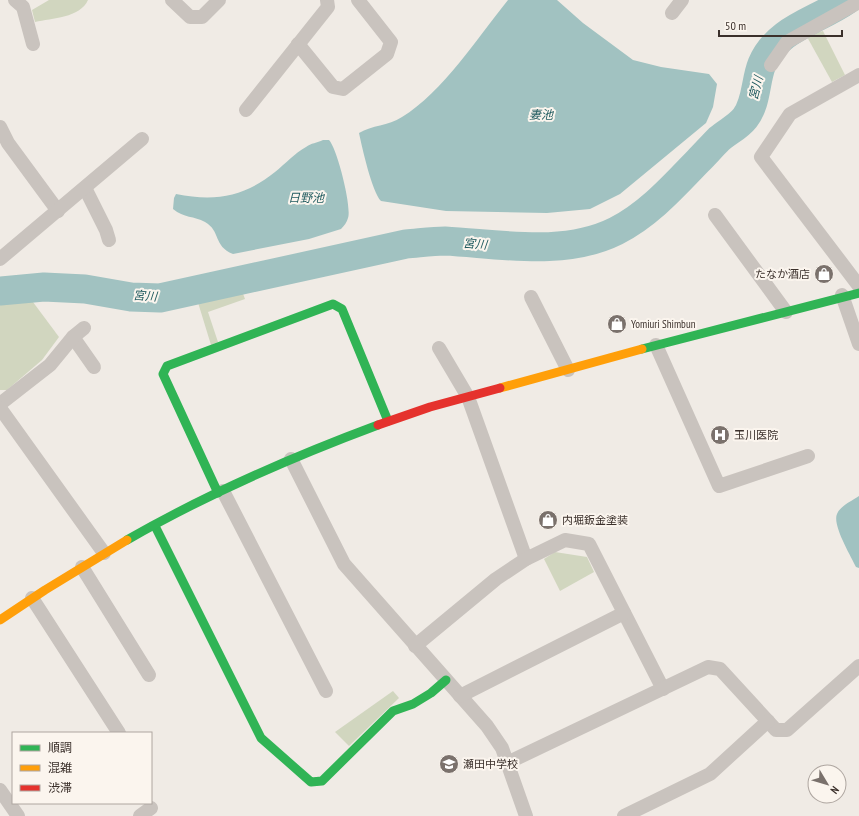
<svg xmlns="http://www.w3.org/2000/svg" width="859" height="816" font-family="'PT Sans Narrow','Noto Sans JP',sans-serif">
<rect width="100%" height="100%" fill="#f0ebe5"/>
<!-- green -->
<g fill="#d1d6bf">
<path d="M49,0H88C80,18 52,18 35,22L32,10Z"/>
<polygon points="823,31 845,75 832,82 806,35"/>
<polygon points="239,283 245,299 208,312 218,342 211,345 196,296"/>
<polygon points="27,294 59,337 42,360 7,390 0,390 0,296"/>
<polygon points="555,552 587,557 594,572 560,591 544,559"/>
<polygon points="393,691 399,698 349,746 335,732"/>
</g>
<!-- water -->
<g fill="#a1c2c1">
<path d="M508,0H557L583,23L633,60L661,67L709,74L717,84L713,107L706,123L620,194L590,209L547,213L446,211L381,201C372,192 362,147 359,133C372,125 388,126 402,117C442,93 478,37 508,0Z"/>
<path d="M323,140H329C337,148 352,207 348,218C347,222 344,226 341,229L309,239L233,254C213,246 221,231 205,222C194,216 184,218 173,209L174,198L176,194C215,202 244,197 275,172C285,164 295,153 306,147C311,143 317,143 323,140Z"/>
<path d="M859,496V568L856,567C851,556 832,525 837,514C840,506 852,501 859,496Z"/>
</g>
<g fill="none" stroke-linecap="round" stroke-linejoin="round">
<!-- river -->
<path stroke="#a1c2c1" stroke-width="29" d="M0,291L44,287L85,289L131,297L160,298L406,244C419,243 433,241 445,241C500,244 564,257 616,231C648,215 673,187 698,161C705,154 712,146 719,139C727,132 738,127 745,118C757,103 755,81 762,64C777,28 817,21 847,0"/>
<!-- street -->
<g stroke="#c9c3be" stroke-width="14">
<polyline points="15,0 23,7 33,44"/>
<polyline points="172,0 190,17 202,17 219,0"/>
<polyline points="672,13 682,0"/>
<polyline points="298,44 333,87 343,89 387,54 391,42 358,0"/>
<polyline points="771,65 787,42 859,2"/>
<polyline points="859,75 790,114 761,157 859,286"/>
<polyline points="246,110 328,7 327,0"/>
<polyline points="0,127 8,143 58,211"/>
<polyline points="85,188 106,230 109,240"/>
<polyline points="715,215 786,312"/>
<polyline points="0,259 142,139"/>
<polyline points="842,295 859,344"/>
<polyline points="531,297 568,370"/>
<polyline points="73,337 94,367"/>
<polyline points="656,345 719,486 808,456"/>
<polyline points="439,348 468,397 526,559"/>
<polyline points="0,404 50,365 73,337 84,328"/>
<polyline points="0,408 104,553"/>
<polyline points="291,459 344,564 487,726 502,748 526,816"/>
<polyline points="223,491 326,691"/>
<polyline points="82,567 149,675"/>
<polyline points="32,598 119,733"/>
<polyline points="415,646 496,579 526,559 565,540 589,544 663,689"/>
<polyline points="460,696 624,613"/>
<polyline points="507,763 708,667 720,669 776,730 787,730 859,666"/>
<polyline points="0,790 18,816"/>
<polyline points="140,816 151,808"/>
<polyline points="624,816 710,774 768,721"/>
</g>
<!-- fast -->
<g stroke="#30b455" stroke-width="9">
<polyline points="642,349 859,293"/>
<polyline points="218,493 163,374 167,366 333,304 342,309 388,421"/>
<polyline points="155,526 261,738 311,782 322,781 393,711 413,704 431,693 446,680"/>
<path d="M127,540C207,494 292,457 378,425"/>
</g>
<!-- slow -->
<g stroke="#ff9f0a" stroke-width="9">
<polyline points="500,388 642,349"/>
<polyline points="0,620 45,590 127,540"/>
</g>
<!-- jam -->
<polyline stroke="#e5322d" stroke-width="9" points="378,425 430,407 500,388"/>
</g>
<!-- icons -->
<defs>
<g id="shop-disc" transform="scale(1)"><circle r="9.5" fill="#7a716c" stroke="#fbf5ee"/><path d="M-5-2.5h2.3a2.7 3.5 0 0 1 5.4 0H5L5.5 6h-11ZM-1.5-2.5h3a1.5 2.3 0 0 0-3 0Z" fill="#fff"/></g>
<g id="hospital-disc" transform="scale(1)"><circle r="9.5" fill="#7a716c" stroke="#fbf5ee"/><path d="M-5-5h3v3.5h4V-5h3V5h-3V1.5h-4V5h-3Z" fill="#fff"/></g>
<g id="school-disc" transform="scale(1)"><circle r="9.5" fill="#7a716c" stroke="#fbf5ee"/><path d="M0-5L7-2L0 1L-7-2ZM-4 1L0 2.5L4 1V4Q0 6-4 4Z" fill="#fff"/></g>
</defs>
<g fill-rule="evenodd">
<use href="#shop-disc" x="824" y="274"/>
<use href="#shop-disc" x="617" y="324"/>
<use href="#hospital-disc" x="720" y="435"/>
<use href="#shop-disc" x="548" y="520"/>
<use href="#school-disc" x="449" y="764"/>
</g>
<g text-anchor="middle" stroke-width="4" stroke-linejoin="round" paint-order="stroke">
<!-- poi labels -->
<g font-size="11" fill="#3b302b" stroke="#fbf5ee" text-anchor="start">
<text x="810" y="278" text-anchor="end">たなか酒店</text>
<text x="631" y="328">Yomiuri Shimbun</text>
<text x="734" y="439">玉川医院</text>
<text x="562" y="524">内堀鈑金塗装</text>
<text x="463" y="768">瀬田中学校</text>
</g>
<!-- water labels -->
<g font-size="12" font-style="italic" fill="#1f5a5e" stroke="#fbf5ee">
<text transform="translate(756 88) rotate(-75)" y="4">宮川</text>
<text x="541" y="119">妻池</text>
<text x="306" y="202">日野池</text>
<text transform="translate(475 244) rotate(5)" y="4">宮川</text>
<text transform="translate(145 296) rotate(4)" y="4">宮川</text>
</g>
</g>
<!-- legend -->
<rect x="12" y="732" width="140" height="72" fill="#fbf5ee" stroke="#aea6a0"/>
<rect x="20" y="745" width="20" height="6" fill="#30b455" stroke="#aea6a0"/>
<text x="48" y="752" font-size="12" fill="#3b302b">順調</text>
<rect x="20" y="765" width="20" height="6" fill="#ff9f0a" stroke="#aea6a0"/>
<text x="48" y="772" font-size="12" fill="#3b302b">混雑</text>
<rect x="20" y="785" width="20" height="6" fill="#e5322d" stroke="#aea6a0"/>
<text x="48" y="792" font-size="12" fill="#3b302b">渋滞</text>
<!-- north arrow -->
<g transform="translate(827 784) rotate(128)"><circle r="19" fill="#fbf5ee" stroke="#aea6a0"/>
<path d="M0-3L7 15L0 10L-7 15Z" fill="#7a716c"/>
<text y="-6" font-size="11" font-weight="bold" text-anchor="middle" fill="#3b302b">N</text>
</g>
<!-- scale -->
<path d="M719 30v6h123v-6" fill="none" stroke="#3b302b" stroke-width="2"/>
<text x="725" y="30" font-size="12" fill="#3b302b" stroke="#fbf5ee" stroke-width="3" paint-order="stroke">50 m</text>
</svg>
